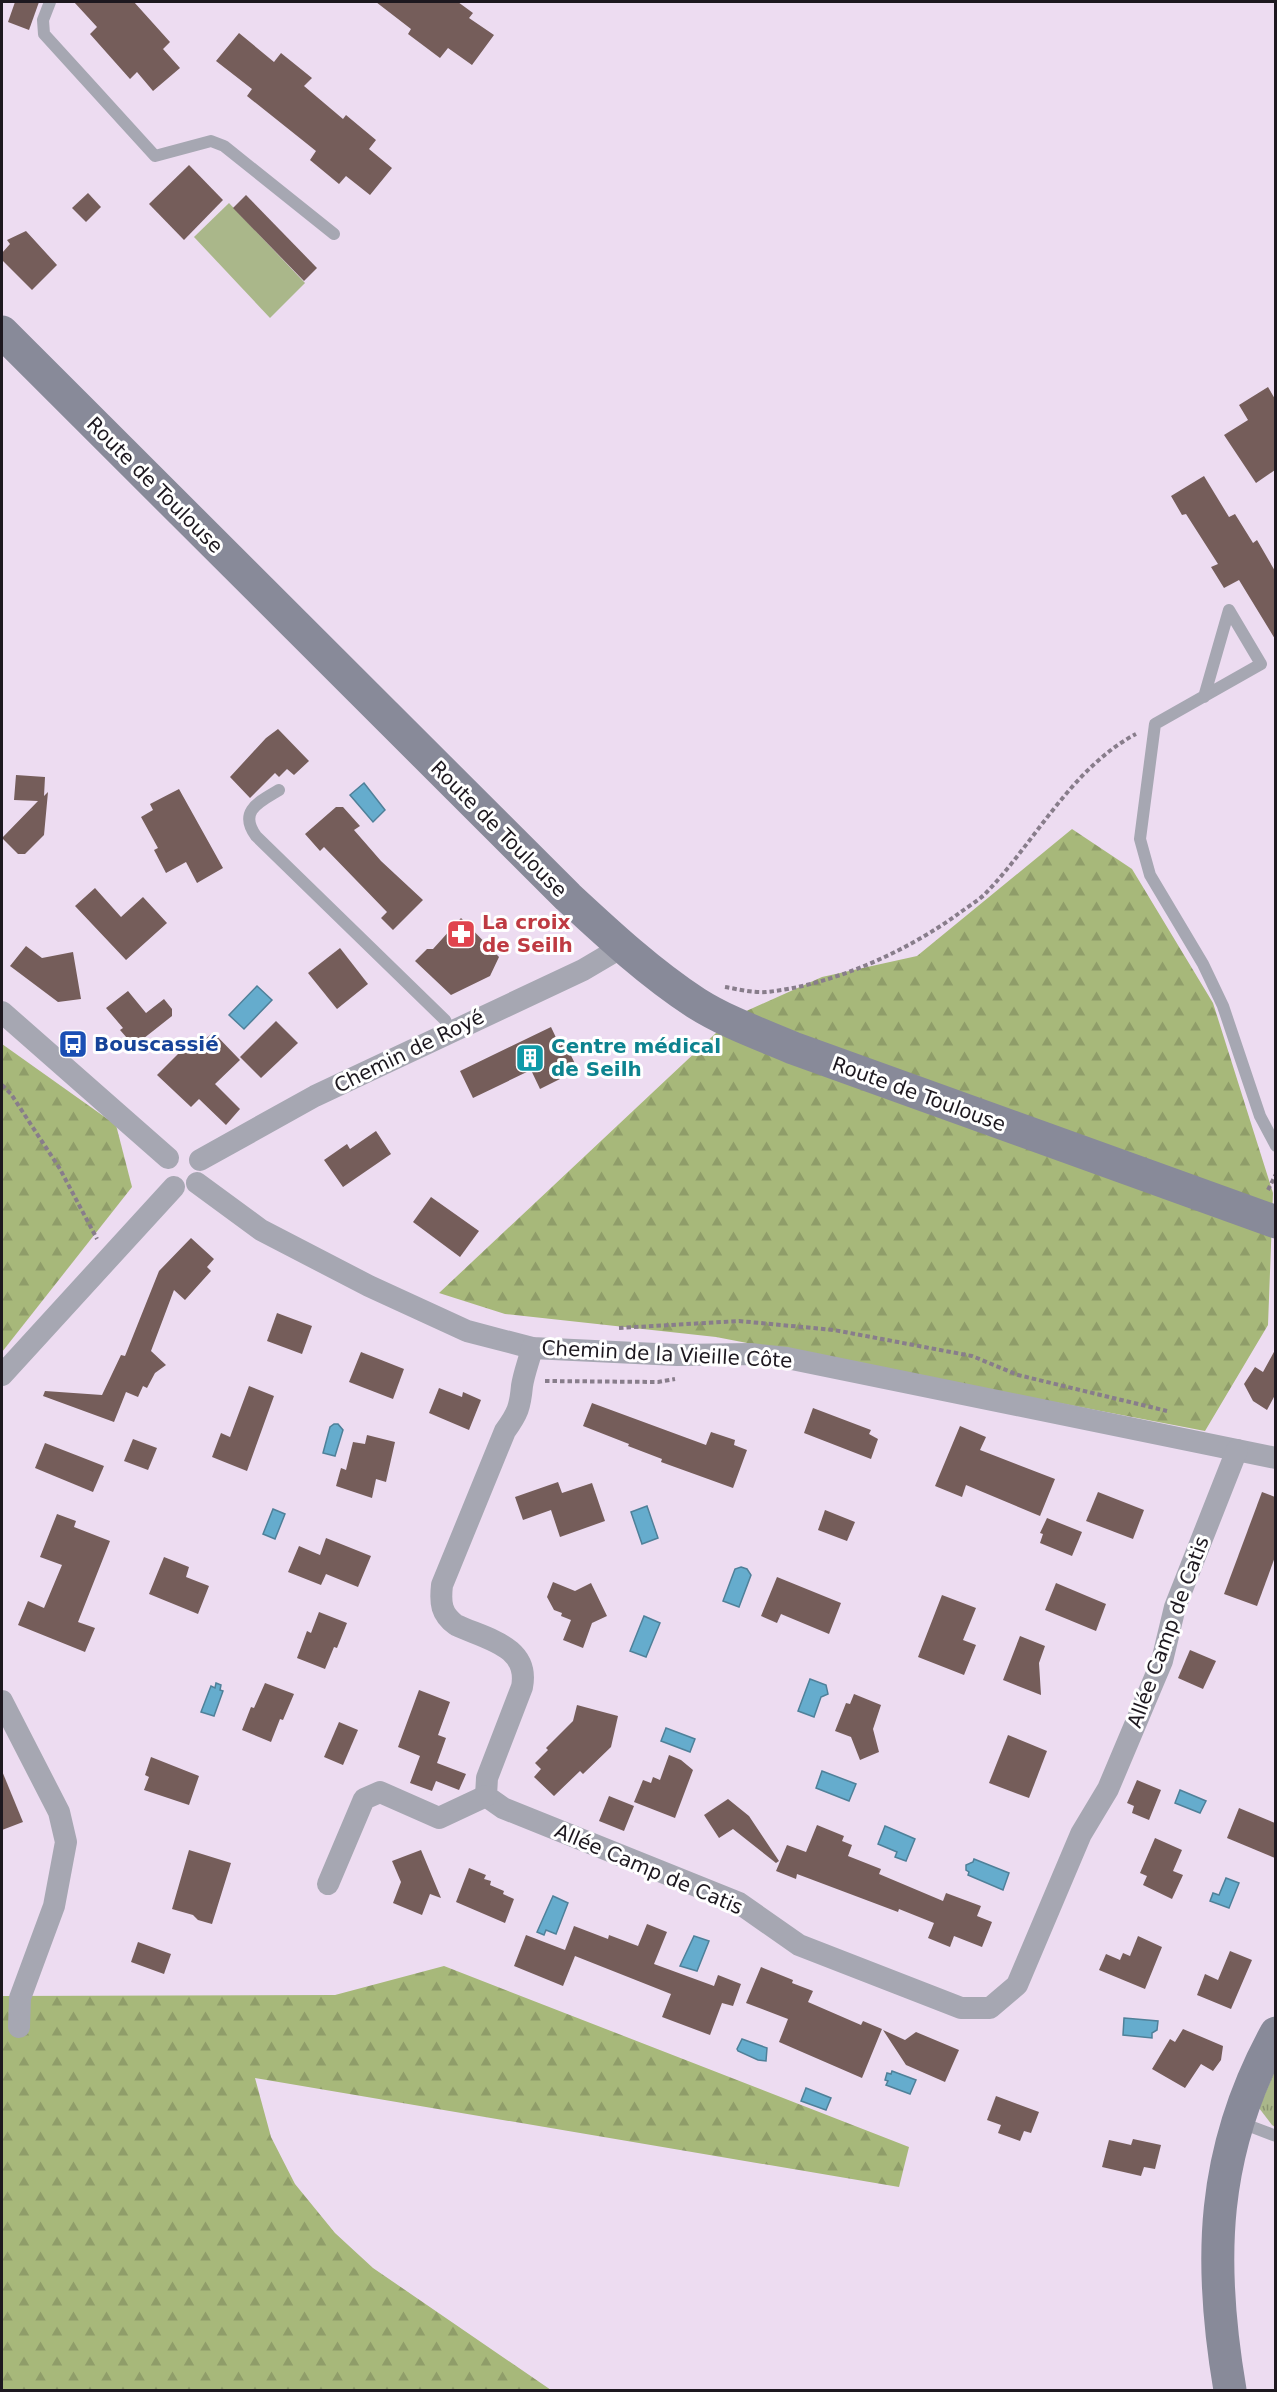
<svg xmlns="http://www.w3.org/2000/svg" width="1277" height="2392" font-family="'DejaVu Sans',sans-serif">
<defs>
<pattern id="grass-tufts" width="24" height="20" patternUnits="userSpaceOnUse" patternTransform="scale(1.5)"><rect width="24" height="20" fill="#aab78a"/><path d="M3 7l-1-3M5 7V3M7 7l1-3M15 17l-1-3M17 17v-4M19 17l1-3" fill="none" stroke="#8a9470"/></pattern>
<pattern id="forest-firs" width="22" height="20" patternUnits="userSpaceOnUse" patternTransform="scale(1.5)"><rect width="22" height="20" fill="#a7b87a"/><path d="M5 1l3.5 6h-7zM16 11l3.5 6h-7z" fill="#8f9d69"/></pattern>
</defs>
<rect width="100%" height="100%" fill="#eddcf1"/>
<!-- grass -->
<polygon fill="url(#grass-tufts)" points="1275,2070 1275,2127 1272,2125 1259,2108"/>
<!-- forest -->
<g fill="url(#forest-firs)">
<polygon points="1072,829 1132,869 1213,1003 1273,1193 1268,1325 1205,1431 716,1337 505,1314 439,1293 733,1017 822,977 917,956"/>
<polygon points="2,1044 116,1125 132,1187 2,1352"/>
<polygon points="444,1966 909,2147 899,2187 255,2078 271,2137 295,2184 335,2233 373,2268 551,2390 2,2390 2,1996 335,1995"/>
</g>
<!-- pitch -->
<polygon fill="#aab78a" points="229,203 305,283 270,318 194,237"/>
<!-- water -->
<g fill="#65accd" stroke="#4f8099" stroke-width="1.5">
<polygon points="364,783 385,810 373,822 350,795"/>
<polygon points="257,986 272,1000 244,1029 229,1015"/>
<polygon points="334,1424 338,1424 343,1430 335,1456 323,1453 330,1427"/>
<polygon points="647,1506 658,1538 642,1544 631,1512"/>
<polygon points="273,1509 285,1514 275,1539 263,1534"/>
<polygon points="741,1567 747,1569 751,1575 739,1607 723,1601 735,1569"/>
<polygon points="644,1616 660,1623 646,1657 630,1651"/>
<polygon points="810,1679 826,1685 828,1694 821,1697 814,1717 798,1711"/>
<polygon points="216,1683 221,1685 220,1690 223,1691 214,1716 201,1712 211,1686 215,1688"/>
<polygon points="666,1728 695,1739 690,1752 661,1741"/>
<polygon points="822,1771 856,1784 849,1801 816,1788"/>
<polygon points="1180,1790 1206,1801 1200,1813 1175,1803"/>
<polygon points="885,1826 915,1839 906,1861 895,1857 897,1852 878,1844"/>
<polygon points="974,1859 1009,1873 1003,1890 968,1875 969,1872 966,1870 966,1865 973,1862"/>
<polygon points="1226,1878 1239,1883 1229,1908 1210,1901 1213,1893 1219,1895"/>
<polygon points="553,1896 568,1903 556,1934 546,1930 544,1935 537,1932"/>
<polygon points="694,1936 709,1941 697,1971 680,1966"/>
<polygon points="1124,2018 1158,2021 1157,2030 1152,2033 1152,2038 1123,2035"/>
<polygon points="742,2039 767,2048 766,2061 758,2060 738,2051 737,2049"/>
<polygon points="892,2071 916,2080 910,2094 886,2085 888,2081 885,2080 887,2073 891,2074"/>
<polygon points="806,2088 831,2098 826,2110 801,2101"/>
</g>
<!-- building -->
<g fill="#755d5a">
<polygon points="15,2 39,2 29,30 8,22"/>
<polygon points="74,2 134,2 170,42 163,49 180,68 153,91 137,72 130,79 90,34 97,27"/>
<polygon points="376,2 458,2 473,13 469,18 494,35 472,65 448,48 440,58 408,34 411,29"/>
<polygon points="239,33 274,62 281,53 312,78 304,86 343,119 346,115 376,140 369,149 392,168 370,195 346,176 339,184 310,160 316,151 247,96 252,89 216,61"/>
<polygon points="189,165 223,200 184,240 149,204"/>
<polygon points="88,193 101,207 86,222 72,208"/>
<polygon points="246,195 317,268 304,281 233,208"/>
<polygon points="26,231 57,265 32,290 2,260 2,253 10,244 7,240"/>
<polygon points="1268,387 1275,399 1275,470 1256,483 1224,435 1248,420 1239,405"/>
<polygon points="1204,476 1229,517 1235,514 1253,543 1257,540 1275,571 1275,639 1239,580 1224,588 1211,567 1218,564 1186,514 1182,515 1171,496"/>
<polygon points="278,729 309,761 294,775 287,769 279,777 275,773 250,798 230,777 266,738"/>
<polygon points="16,775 45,777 44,796 48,792 44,835 25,854 18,854 2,838 38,801 14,800"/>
<polygon points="179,789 223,868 197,883 186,862 166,873 154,850 158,848 141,817 153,810 150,804"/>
<polygon points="336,807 343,807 360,826 354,830 381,861 423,900 393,930 381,918 387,912 324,847 320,851 305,834"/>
<polygon points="95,888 121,917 143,897 167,923 126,960 75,906"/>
<polygon points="461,918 499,957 490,976 451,995 415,961 427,949 433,949"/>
<polygon points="26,946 42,958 73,952 81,999 58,1002 10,966"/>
<polygon points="340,948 368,984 337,1009 308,973"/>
<polygon points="128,991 146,1013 164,999 172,1009 172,1016 134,1046 120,1030 123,1028 106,1008"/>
<polygon points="276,1021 298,1043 261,1078 240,1057"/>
<polygon points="551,1027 560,1046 565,1043 578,1070 540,1089 531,1070 473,1098 460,1071"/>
<polygon points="213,1032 240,1060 215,1084 240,1109 226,1125 199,1099 191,1107 157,1075 185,1047 191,1053"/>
<polygon points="376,1131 391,1154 343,1187 324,1160 347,1144 350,1149"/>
<polygon points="431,1197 479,1231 460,1257 413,1222"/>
<polygon points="191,1238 214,1259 207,1267 211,1271 185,1300 174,1290 151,1351 166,1365 155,1373 147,1388 143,1386 138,1397 126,1392 114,1422 43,1396 45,1391 102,1395 121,1355 125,1356 159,1271"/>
<polygon points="277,1313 312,1326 302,1354 267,1341"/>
<polygon points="1275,1350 1275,1395 1267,1410 1253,1401 1244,1384 1255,1367 1263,1372"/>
<polygon points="361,1352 404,1369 393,1399 349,1382"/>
<polygon points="249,1386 274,1396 247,1471 212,1457 221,1433 230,1437"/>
<polygon points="439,1388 462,1397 463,1392 481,1400 469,1430 429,1413"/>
<polygon points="592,1403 706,1445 711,1432 735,1440 734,1445 747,1450 733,1488 661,1462 662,1459 628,1446 629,1444 583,1426"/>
<polygon points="813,1408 871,1430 869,1434 878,1439 871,1459 804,1433"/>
<polygon points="960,1426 986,1437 980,1450 1055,1479 1040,1516 966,1485 962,1497 935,1486"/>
<polygon points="367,1435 395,1442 386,1482 376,1479 372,1498 336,1486 341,1468 346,1470 353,1442 365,1444"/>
<polygon points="133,1439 157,1448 148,1470 124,1461"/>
<polygon points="45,1443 104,1466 93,1492 35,1468"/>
<polygon points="558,1482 562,1493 592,1483 605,1521 560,1537 551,1510 523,1520 515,1497"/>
<polygon points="1098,1492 1144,1510 1133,1539 1086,1521"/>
<polygon points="1262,1492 1275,1497 1275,1557 1257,1606 1224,1594"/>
<polygon points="825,1510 855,1522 847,1541 818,1530"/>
<polygon points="57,1514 76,1521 74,1527 110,1541 78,1622 95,1628 85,1652 18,1625 28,1601 44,1608 62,1565 40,1557"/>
<polygon points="1047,1518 1082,1532 1072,1556 1040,1543 1043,1534 1040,1533"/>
<polygon points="326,1538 371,1556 358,1587 326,1574 321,1585 288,1572 299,1546 320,1555"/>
<polygon points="164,1557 189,1567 186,1577 209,1586 198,1614 149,1594"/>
<polygon points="777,1577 841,1603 829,1634 781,1614 777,1623 761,1616"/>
<polygon points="553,1582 575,1591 591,1583 607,1616 592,1623 583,1648 563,1640 571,1620 561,1616 562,1613 554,1610 547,1597"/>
<polygon points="1056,1583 1106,1604 1096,1631 1045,1610"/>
<polygon points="942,1595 976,1608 963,1640 976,1645 964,1675 918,1657"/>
<polygon points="319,1612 347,1623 337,1648 334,1647 325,1669 297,1658 307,1631 311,1633"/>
<polygon points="1020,1636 1045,1646 1039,1663 1041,1695 1003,1680"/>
<polygon points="1190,1650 1216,1661 1203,1689 1178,1678"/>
<polygon points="265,1683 294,1694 283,1720 280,1719 271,1742 242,1730 251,1707 254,1708"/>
<polygon points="419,1690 450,1702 438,1735 446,1738 437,1763 466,1774 459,1790 436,1781 432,1791 410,1783 420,1756 398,1747"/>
<polygon points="854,1694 881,1705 873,1729 879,1752 860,1760 851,1737 835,1731 846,1703 850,1704"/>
<polygon points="577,1705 618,1716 611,1747 583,1774 580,1771 554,1796 534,1777 541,1769 535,1763 548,1750 546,1748 573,1721"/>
<polygon points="339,1722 358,1730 343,1765 324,1757"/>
<polygon points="1008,1735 1047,1751 1029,1798 989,1783"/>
<polygon points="669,1755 681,1760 693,1770 675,1818 634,1802 643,1780 651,1783 653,1777 660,1780"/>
<polygon points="151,1757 199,1776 189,1805 144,1790 149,1777 145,1775"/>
<polygon points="2,1771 23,1822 2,1830"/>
<polygon points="1137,1780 1161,1790 1149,1820 1132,1813 1134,1806 1127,1803"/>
<polygon points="609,1796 634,1806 624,1831 599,1821"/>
<polygon points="728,1799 749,1816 779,1861 776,1863 733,1829 719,1838 704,1815"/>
<polygon points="1239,1808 1275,1823 1275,1858 1227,1838"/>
<polygon points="817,1825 844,1836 842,1841 852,1845 848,1856 881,1869 879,1874 943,1901 946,1893 981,1906 977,1916 992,1922 982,1947 954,1936 950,1947 928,1938 934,1923 899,1909 898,1912 797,1874 796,1879 776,1871 787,1845 806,1852"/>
<polygon points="1155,1838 1182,1850 1173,1871 1183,1875 1172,1899 1143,1885 1147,1876 1140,1873"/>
<polygon points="189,1850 231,1863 212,1924 198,1920 193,1915 172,1909"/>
<polygon points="421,1850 441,1898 430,1894 422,1915 393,1903 401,1882 392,1861"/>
<polygon points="469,1868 486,1875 484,1879 491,1881 490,1885 504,1891 503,1894 514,1899 505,1923 456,1902"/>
<polygon points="647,1924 667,1932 654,1964 714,1986 718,1975 741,1984 733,2006 722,2003 710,2035 662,2017 671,1994 575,1956 563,1986 514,1966 526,1935 565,1950 574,1926 608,1939 609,1935 638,1946"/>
<polygon points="1138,1936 1162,1947 1145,1989 1099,1970 1106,1954 1120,1960 1123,1953 1130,1956"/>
<polygon points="138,1942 171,1954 164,1974 131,1962"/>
<polygon points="1230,1951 1252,1960 1231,2009 1197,1995 1205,1974 1218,1980"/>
<polygon points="761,1967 793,1980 792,1983 813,1991 808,2002 861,2025 863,2021 882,2029 862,2078 779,2042 788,2019 746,2003"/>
<polygon points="1183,2029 1223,2046 1221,2060 1213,2071 1201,2064 1185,2088 1152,2069 1170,2039 1175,2042"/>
<polygon points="883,2030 905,2040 916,2032 959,2050 945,2082 906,2065"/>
<polygon points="996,2096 1039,2112 1031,2133 1024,2131 1020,2141 998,2133 1001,2125 987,2120"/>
<polygon points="1133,2139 1161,2145 1155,2169 1144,2167 1141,2176 1102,2167 1109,2140 1131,2145"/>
</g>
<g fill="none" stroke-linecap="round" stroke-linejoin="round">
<!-- path -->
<g stroke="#887d8b" stroke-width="4" stroke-dasharray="4.5 3" stroke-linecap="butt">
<path d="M725,987C737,989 753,993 766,992C830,986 906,952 958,914C966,908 976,902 984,895C1034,844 1071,768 1136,734"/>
<polyline points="2,1085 11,1094 60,1169 97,1239"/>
<polyline points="1268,1190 1276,1174"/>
<polyline points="619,1328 739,1321 834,1330 972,1356 1018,1375 1167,1411"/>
<polyline points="545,1381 658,1382 675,1379"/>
</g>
<!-- service -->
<g stroke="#a6a7b2" stroke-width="12">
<polyline points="50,2 43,20 44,34 155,156 211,141 224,146 334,234"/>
<polyline points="1204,697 1229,610 1261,664 1155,724 1140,839 1150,875 1203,964 1223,1006 1260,1116 1276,1146"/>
<path d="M279,790C259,802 238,811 256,836L445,1020L450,1031"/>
<polyline points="1239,2122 1276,2136"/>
</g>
<!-- minor -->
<g stroke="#a6a7b2" stroke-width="22">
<polyline points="2,1012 168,1158"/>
<polyline points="200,1160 315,1096 583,970 622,947"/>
<polyline points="197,1183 261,1230 369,1286 467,1331 532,1348 677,1355 751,1354 787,1358 1276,1458"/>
<path d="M532,1348C529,1361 524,1373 522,1386C520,1407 518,1413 505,1431L442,1585C440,1603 441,1614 456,1625C486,1639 530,1646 522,1687L487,1778L486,1796L503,1808L739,1903L799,1945L961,2008H990L1017,1985L1081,1834L1108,1789L1162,1661L1175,1607L1237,1450"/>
<polyline points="2,1375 174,1187"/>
<polyline points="2,1701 59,1812 66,1842 54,1906 20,1998 19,2027"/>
<polyline points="328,1884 364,1799 380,1792 439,1818 486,1796"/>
</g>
<!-- secondary -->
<g stroke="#888a99" stroke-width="33">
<path d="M2,332L568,897C609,935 650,973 696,1003C726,1022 760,1034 793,1048L1276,1222"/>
<path d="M1230,2390C1208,2261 1211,2151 1276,2033"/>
</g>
</g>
<!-- icons -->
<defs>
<g id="pharmacy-square" transform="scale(1.5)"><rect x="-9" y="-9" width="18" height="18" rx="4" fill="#e0444e" stroke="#fff"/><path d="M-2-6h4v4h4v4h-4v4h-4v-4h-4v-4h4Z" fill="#fff"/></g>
<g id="bus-square" transform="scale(1.5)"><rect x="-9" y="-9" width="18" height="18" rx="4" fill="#1a4fb4" stroke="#fff"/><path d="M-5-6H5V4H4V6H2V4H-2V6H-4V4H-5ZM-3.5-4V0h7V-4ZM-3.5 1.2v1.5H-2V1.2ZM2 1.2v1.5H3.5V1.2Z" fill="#fff"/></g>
<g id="building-square" transform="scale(1.5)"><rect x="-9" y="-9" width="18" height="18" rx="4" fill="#0f9aa8" stroke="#fff"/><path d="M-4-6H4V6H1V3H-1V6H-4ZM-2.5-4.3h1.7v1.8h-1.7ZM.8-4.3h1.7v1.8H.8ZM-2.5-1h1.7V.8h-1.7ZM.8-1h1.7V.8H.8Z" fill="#fff"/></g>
</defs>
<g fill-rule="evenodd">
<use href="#pharmacy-square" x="461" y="934"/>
<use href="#bus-square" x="73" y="1044"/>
<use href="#building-square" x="530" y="1058"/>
</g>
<g text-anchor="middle" stroke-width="6" stroke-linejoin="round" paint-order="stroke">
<!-- street labels -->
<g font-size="20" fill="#1d181f" stroke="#fff">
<text transform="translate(155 485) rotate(45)" y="7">Route de Toulouse</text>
<text transform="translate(499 829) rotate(45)" y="7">Route de Toulouse</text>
<text transform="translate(409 1051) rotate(-26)" y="7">Chemin de Royé</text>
<text transform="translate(919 1094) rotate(20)" y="7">Route de Toulouse</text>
<text transform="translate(667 1354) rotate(3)" y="7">Chemin de la Vieille Côte</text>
<text transform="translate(1168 1632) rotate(-70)" y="7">Allée Camp de Catis</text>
<text transform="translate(649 1869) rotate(23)" y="7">Allée Camp de Catis</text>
</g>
<!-- health labels -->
<g font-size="20" font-weight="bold" fill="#be3a42" stroke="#fff" text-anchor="start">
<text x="482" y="929">La croix<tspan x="482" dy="23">de Seilh</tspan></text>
</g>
<!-- transit labels -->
<g font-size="20" font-weight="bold" fill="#164399" stroke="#fff" text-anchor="start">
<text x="94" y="1051">Bouscassié</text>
</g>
<!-- culture labels -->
<g font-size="20" font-weight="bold" fill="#0d838f" stroke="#fff" text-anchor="start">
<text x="551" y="1053">Centre médical<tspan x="551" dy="23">de Seilh</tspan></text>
</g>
</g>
<!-- border -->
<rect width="1277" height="2392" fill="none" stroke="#1d181f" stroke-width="6"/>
</svg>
